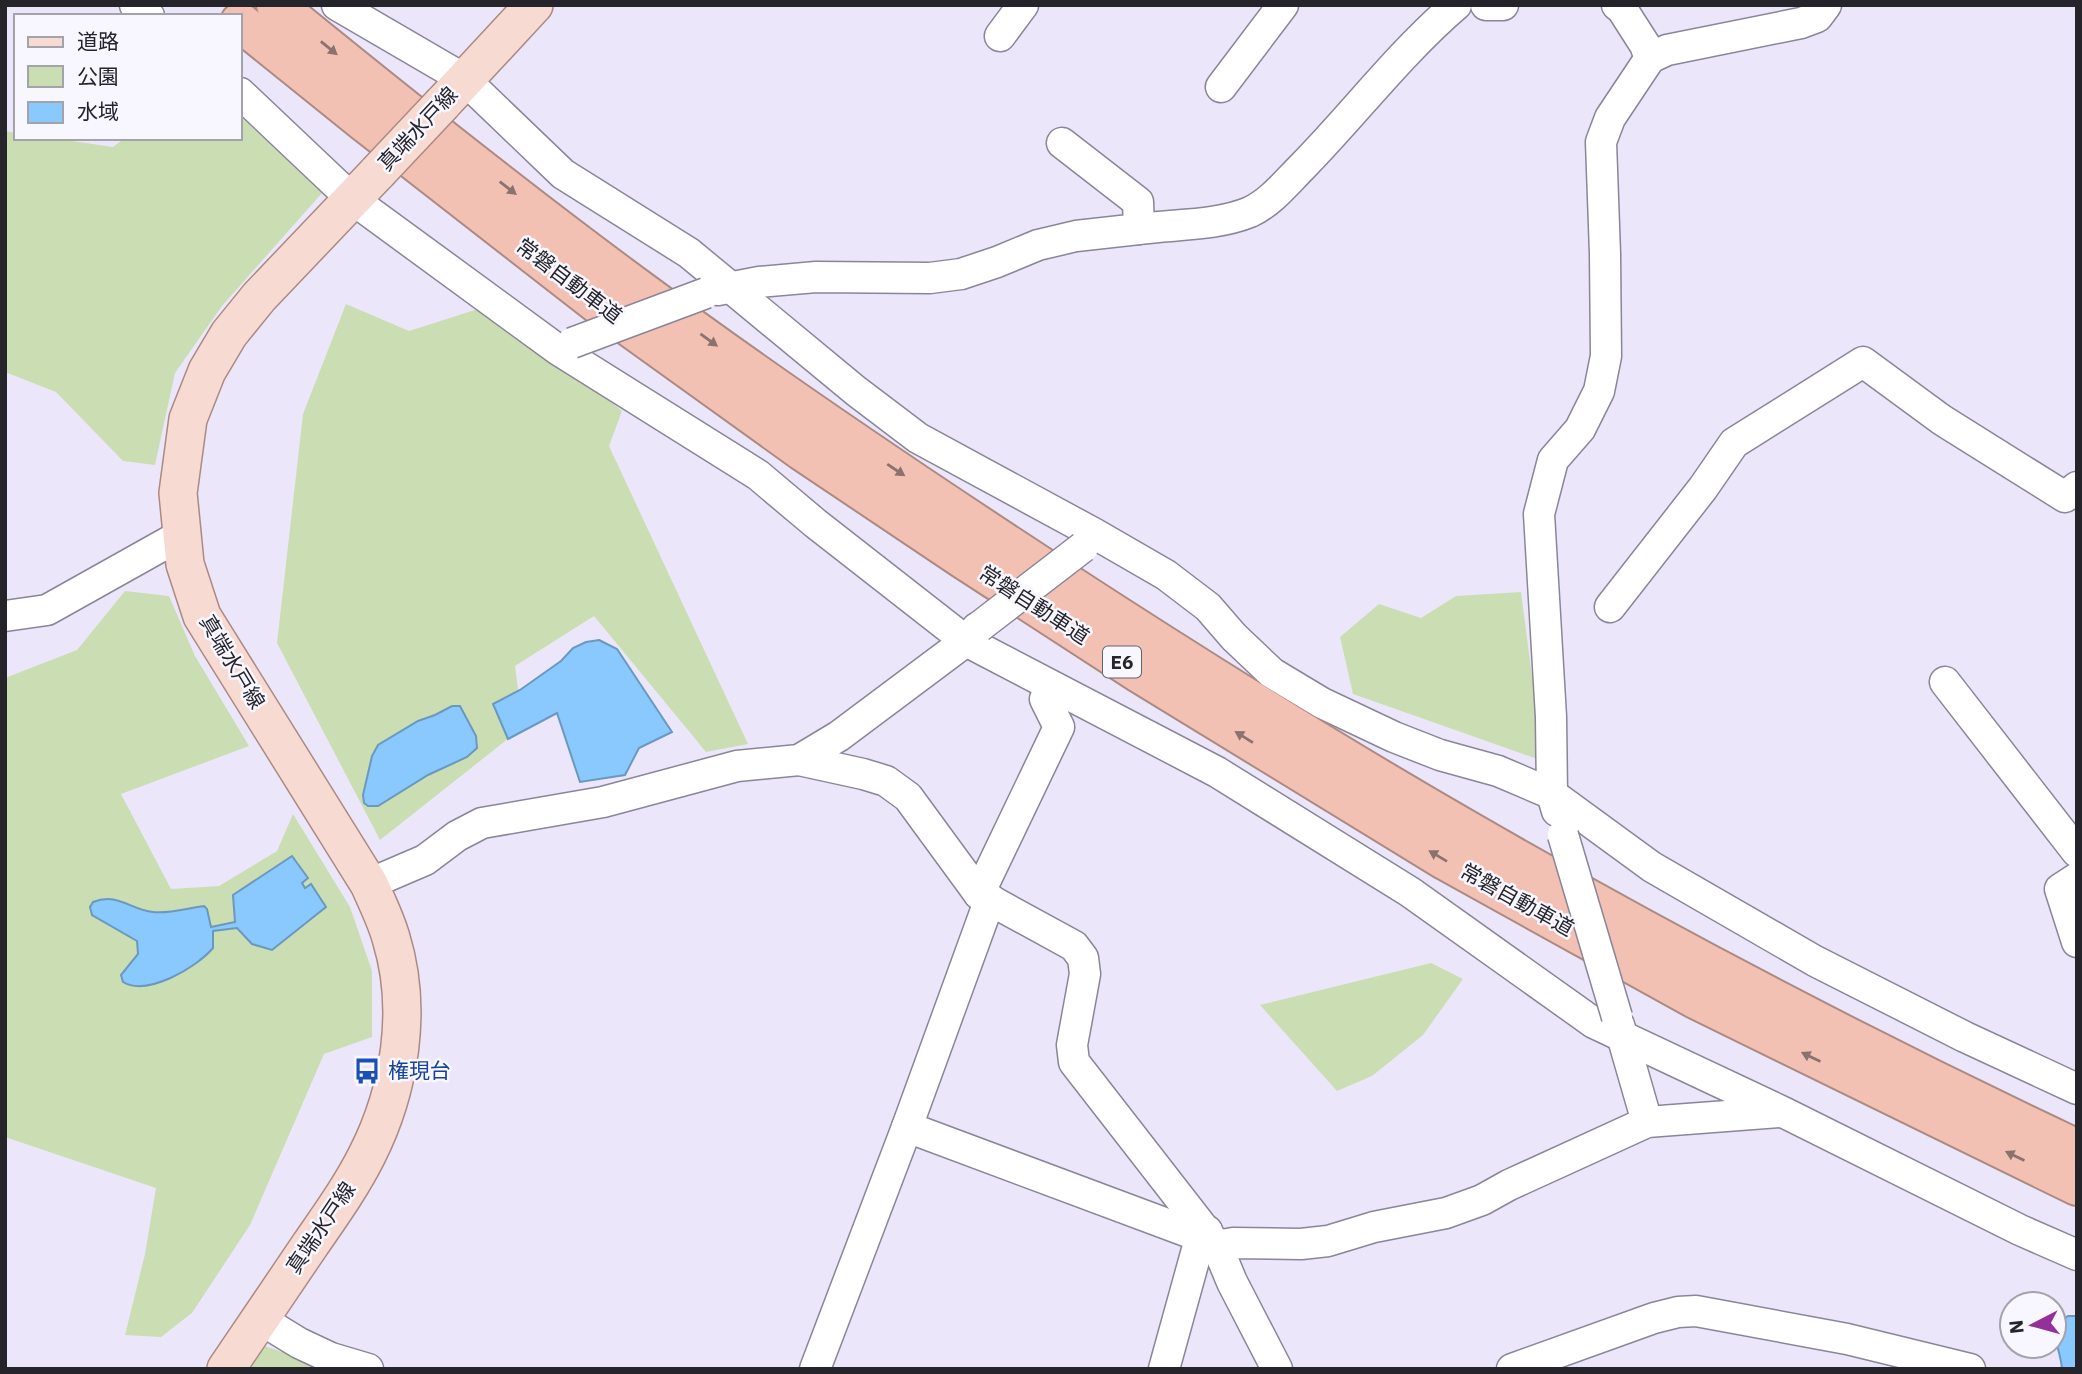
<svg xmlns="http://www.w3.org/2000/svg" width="2082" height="1374" font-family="'IBM Plex Sans','Noto Sans JP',sans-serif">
<rect width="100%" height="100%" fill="#ece6fb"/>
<!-- green -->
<g fill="#cbdeb3">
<polygon points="240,116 322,193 222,306 175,373 155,465 123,461 56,392 5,372 5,131 16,133 16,138 52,138 113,147 125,138 240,138"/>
<polygon points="346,304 409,331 481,308 559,359 622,411 609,446 748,744 706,752 594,616 515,666 523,727 380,840 277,643 303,414"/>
<polygon points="125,591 169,596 195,656 249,746 121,794 171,889 219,886 277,851 293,814 350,907 372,971 372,1037 324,1054 250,1225 192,1313 161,1337 125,1335 145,1254 156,1188 5,1137 5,678 77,650"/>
<polygon points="1521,592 1543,761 1353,694 1340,637 1379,604 1421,618 1456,596"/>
<polygon points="1431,963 1463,979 1423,1035 1372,1076 1337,1091 1260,1005"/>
<polygon points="265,1346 330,1369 247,1369"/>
</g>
<!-- water -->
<g fill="#89c9fd" stroke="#6b98be" stroke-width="2">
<polygon points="599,640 617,649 672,732 639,748 625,775 580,782 557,713 508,739 493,704 520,690 561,661 573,648 586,642"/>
<polygon points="452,706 460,706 476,736 477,748 467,757 428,775 378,806 368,806 364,803 363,795 372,756 378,745 418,721 435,715"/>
<path d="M292,856L308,878L302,883L305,888L311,884L326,907L272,950L252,944L237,928L213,931V948C197,967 147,997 123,982L121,975L138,954L137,941L92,915L90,907L93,902C118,892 130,910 153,912C169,914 188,908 204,906L207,909L211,927L235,922L233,895Z"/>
<path d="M2068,1316H2077V1369H2062C2061,1354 2054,1341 2054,1326Z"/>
</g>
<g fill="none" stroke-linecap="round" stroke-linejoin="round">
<!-- minor casing -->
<g stroke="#8a8597" stroke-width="33">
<g id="minor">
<polyline points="135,5 149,16"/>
<polyline points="337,5 464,79 563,174 689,253 856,391 918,438 1095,534 1166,575 1208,607 1234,637 1272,673 1322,703 1394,737 1440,755 1498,771 1552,794 1652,867 1815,961 1965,1037 2077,1089"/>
<polyline points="1486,5 1503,5"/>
<polyline points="1617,5 1622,9 1645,45 1650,58"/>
<polyline points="1000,36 1023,5"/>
<polyline points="1221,87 1283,5"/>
<polyline points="240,93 352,199 557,349 758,475 815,523 966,641 1217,772 1410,892 1594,1023 1783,1112 2020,1230 2077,1255"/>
<path d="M1139,229C1175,224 1216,226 1250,212C1270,203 1286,183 1302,167C1354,114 1399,54 1456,5"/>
<polyline points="718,290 759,282 816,277 930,278 961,274 997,262 1038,245 1076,236 1139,229 1138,202 1062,143"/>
<polyline points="1610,607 1703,488 1734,443 1863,362 1942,420 2065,497 2077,487"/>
<polyline points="5,616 47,610 181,535"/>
<polyline points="1945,682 2077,852"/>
<polyline points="799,760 863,774 886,781 908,797 979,894 1074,946 1083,958 1085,974 1072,1045 1074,1062 1217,1246 1232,1282 1277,1369"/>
<polyline points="1557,811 1552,794 1551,717 1539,514 1553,460 1580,429 1599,391 1606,356 1605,254 1601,142 1610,118 1650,58 1667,50 1801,23 1817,17 1826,5"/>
<polyline points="2077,878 2060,889 2077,942"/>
<polyline points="369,884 425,860 457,836 482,823 603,802 737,766 799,760 839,736 966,641 977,628"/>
<polyline points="979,894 1059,727 1045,699 1051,686"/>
<polyline points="1619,1025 1647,1122"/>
<polyline points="907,1127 1191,1233 1207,1231"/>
<polyline points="1217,1246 1233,1243 1301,1244 1328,1241 1374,1227 1446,1213 1482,1200 1509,1185 1647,1122 1781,1112"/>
<polyline points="260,1319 299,1343 331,1358 368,1369"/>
<polyline points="815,1369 907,1127 990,899"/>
<polyline points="1164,1369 1198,1246 1207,1231"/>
<polyline points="1512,1369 1654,1318 1678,1312 1696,1311 1847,1339 1970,1369"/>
</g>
</g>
<!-- major casing -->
<g stroke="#ab8a83" stroke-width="40">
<g id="major">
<polyline points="443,103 534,5"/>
<path d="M226,1369C254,1327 282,1286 310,1245C330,1216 351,1187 367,1155C400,1090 413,1009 391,938C386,920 377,902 369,884L202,616L185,564L178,493L188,419L207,371L229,334L259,297L378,172"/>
</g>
</g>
<!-- highway casing -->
<g stroke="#ab8a83" stroke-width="42">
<g id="highway">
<path d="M276,5C395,102 516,199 640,290C775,390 915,484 1056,576C1191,664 1328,750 1467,830C1666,945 1869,1051 2077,1149"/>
<polyline points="240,22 364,122 599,305 802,451 963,559 1139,673 1446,861 1695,999 2077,1186"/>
</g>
</g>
<!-- minor -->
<use href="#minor" stroke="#fff" stroke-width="30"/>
<!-- major -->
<use href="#major" stroke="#f7dad1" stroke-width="37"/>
<!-- highway -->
<use href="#highway" stroke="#f2c1b3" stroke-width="38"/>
<!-- minor-bridge casing -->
<g stroke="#8a8597" stroke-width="33" stroke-linecap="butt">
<g id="minor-bridge">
<polyline points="572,343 706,293"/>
<polyline points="979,627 1083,547"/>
<polyline points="1563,835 1617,1017"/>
</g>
</g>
<!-- major-bridge casing -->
<g stroke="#ab8a83" stroke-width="40" stroke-linecap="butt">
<polyline id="major-bridge" points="378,172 443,103"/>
</g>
<!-- minor-bridge -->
<use href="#minor-bridge" stroke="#fff" stroke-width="30"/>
<!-- major-bridge -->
<use href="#major-bridge" stroke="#f7dad1" stroke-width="37"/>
</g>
<!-- one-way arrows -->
<defs><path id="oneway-solid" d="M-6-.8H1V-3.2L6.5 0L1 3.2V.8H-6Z" transform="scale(1.75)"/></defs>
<g fill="#8c726f">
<use href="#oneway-solid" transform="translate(329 48) rotate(39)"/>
<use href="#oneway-solid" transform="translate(508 188) rotate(38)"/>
<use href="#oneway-solid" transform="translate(709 340) rotate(36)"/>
<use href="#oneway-solid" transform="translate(896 470) rotate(34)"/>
<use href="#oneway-solid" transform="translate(1244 737) rotate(-148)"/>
<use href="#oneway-solid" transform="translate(1438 856) rotate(-149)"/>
<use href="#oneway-solid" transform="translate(1811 1057) rotate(-154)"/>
<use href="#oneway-solid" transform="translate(2015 1156) rotate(-154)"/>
</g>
<!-- icons -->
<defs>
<g id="bus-bare" transform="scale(2.1)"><path d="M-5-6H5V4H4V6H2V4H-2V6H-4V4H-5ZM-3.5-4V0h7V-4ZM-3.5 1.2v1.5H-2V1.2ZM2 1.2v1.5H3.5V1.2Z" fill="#1a4fb4" stroke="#f8f6fe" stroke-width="2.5" paint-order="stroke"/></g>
</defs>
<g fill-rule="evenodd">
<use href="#bus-bare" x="367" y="1071"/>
</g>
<g text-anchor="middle" stroke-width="5" stroke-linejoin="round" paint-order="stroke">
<!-- shield labels -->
<rect fill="#f8f6fe" stroke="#65636a" stroke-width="2" x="1103" y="646.5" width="38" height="31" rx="5"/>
<g font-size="19" font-weight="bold" fill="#26242b">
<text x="1122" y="669">E6</text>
</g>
<!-- street labels -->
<g font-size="21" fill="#26242b" stroke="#f8f6fe">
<text transform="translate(418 129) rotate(-47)" y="7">真端水戸線</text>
<text transform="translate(569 281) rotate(37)" y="7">常磐自動車道</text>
<text transform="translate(1034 605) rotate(33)" y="7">常磐自動車道</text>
<text transform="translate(232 662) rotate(59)" y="7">真端水戸線</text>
<text transform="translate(1517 900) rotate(29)" y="7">常磐自動車道</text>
<text transform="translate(321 1228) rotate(-56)" y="7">真端水戸線</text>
</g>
<!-- transit labels -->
<g font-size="21" fill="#164399" stroke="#f8f6fe" text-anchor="start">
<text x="388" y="1078">権現台</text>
</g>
</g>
<!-- border -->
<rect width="2082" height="1374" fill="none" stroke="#26242b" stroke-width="14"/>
<!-- legend -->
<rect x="14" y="14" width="228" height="126" fill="#f8f6fe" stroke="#a4a2aa" stroke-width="2"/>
<rect x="28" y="37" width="35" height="10" fill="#f7dad1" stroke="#a4a2aa" stroke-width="2"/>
<text x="77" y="49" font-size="21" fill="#26242b">道路</text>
<rect x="28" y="66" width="35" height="21" fill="#cbdeb3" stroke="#a4a2aa" stroke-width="2"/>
<text x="77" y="84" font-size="21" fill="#26242b">公園</text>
<rect x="28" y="102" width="35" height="21" fill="#89c9fd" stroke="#a4a2aa" stroke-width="2"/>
<text x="77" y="119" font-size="21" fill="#26242b">水域</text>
<!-- north arrow -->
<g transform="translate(2033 1325) rotate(264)"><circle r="33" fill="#f8f6fe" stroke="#a4a2aa" stroke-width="2"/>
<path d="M0-5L12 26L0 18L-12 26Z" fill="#943198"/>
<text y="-10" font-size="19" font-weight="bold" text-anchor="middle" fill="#26242b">N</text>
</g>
</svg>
